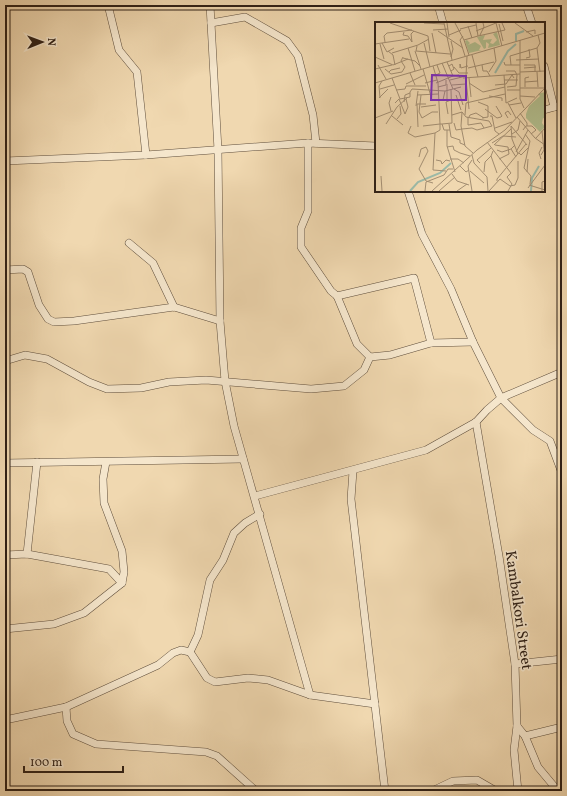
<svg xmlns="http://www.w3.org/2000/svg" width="567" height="796" font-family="Vollkorn,serif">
<rect width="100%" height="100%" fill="#f0d8b0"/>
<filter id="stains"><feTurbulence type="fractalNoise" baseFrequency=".005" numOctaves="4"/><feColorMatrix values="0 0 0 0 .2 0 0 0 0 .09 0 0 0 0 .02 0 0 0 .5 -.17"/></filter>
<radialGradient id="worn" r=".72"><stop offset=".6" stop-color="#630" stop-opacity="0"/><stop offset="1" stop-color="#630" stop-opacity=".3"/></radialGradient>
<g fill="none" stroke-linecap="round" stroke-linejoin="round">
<!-- street casing -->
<g stroke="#5f4e3c" stroke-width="8">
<g id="street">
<polyline points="108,5 119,50 137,72 146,155"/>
<polyline points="210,5 218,150 220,321 225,381 234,426 310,695"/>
<polyline points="438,5 443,23"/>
<polyline points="526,5 532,23"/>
<polyline points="211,23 245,17 287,41 298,56 313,115 316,143"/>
<polyline points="544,66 554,107"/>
<polyline points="544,110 562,105"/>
<polyline points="308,143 308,211 301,228 301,247 331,291 337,296 357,344 370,357 390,355 431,343 473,342"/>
<polyline points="5,161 146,155 308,143 376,146"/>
<polyline points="408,191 422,234 451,289 473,342 501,398 533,430 550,441 562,473"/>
<polyline points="129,243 153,263 174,307"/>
<polyline points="5,270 23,269 28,272 39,305 48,319 54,322 74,321 174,307 220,321"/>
<polyline points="337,296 414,278 431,343"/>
<polyline points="5,361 25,355 47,359 89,382 107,389 141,388 169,382 206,380 311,389 344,386 364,370 370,357"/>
<polyline points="476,422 499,556 515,664 517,726 525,736 538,767 558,791"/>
<polyline points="5,463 243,459"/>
<polyline points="353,471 351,499 385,791"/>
<polyline points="255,496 426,450 476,422 487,410 501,398 562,372"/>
<polyline points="27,554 37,462"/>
<polyline points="5,555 27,554 109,569 122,583"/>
<polyline points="5,629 54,624 84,613 122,583 124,572 122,551 104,503 103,479 106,462"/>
<polyline points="190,652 198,635 210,580 223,560 234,533 245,523 260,514"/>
<polyline points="515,664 562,659"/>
<polyline points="66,707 67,721 73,734 96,744 206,752 217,756 256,791"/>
<polyline points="5,720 66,707 158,665 173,653 181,650 190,652 207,678 215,682 248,678 268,680 310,695 375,704"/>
<polyline points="517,726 514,750 518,791"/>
<polyline points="525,736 562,727"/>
<polyline points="432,791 453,781 477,780 496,791"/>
</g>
</g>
<!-- street -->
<use href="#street" stroke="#f5e6cc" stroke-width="7"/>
</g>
<g text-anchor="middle" stroke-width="3.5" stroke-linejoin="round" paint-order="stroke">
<!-- street labels -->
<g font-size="15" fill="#2f2016" stroke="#f5e6cc">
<text transform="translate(519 610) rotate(82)" y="5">Kambalkori Street</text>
</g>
</g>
<!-- overview -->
<g transform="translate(375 22)">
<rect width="170" height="170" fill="#f0d8b0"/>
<path d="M122,10L125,23L113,26L114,22L111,20V26L109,27L102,15L110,13L108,18L117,17L115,21L118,22L122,18L118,12ZM92,18L95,21L93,23L100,20L106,24L104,28H107L94,31L90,19ZM170,70V97L168,96L167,101L170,105L165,110L151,96V92L154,84L165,74L163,72Z" fill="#b3c090"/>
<path fill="none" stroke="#9bbaa8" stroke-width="2" d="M141,19V12L149,9M120,51L133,29L141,22M35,169L43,160L65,151L76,141M156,169L157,156L164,144"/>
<path fill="none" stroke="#a38e72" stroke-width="1" d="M15,1L53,14L55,29M49,1L69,2M69,1L77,38M72,1L74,15M80,1L89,18M121,1L127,24M140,1L158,14M124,2L128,19M93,4L97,16M85,7L101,3M58,8L73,7M63,9L88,26M101,9L121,1M29,10L28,13L33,14L37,20L36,12L39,9M151,10L160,8V12M57,11L61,31M74,13L86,8M105,13L109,5L108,1M88,14L85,18L90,34M103,14L130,8L127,1M145,18V77L149,86M76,19L78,27L76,35M10,20L9,14L12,11L37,8M7,21L12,30L19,26M49,21L55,45M0,22L34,17M5,22L9,37M42,24L41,29L75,32M33,26L40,49M162,26L165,50M162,26L165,21L163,13M13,29L18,33L20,43M40,29L46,47M17,31L43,23L54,17M94,33L89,18L103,14L101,1M97,33L103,55M0,35L18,43L33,37M28,36L40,39L45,44M151,36L155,35L154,27M141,38L164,37M72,40L78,54M129,40L130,43H145M67,41L78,67M3,43L11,57M107,43L108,49H112L115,54M136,43L135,34L162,26M149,43H160V50M58,44L63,61L65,102H67L69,108H75M74,44L77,42L79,47L76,49M79,45L84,51H93M85,46V42L86,46L93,44M93,46L119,40M149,46L161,45M0,47L17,43M10,47L16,52L27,50L30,45L26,39L28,35M48,47L57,78H68L70,69M131,49H140L142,53M14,50L16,48L25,46M114,50L121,39L119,26M145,50L170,49M162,50L163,65M35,51L40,63M61,53L65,51L62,43M129,53L131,81L142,76M17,56L25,77L35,75V70L37,67L70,69L86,65M88,56L145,52M94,56L96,75M91,57L94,87M75,58L91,54L92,34M129,58H143M150,60L163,59M0,61L170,11M50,61L62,58M61,61L78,54L84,53L85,56M94,61L108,70L130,65M31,62L49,53M72,62V79M77,63L91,62M120,63L131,62L137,53L139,56M63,65L71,63V58M132,65L141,64L142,53M150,65V56L154,55M145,66H170M5,67L19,63M79,67L84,70L88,83M21,68L30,67L31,64H51M132,68H145M42,73L63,72M46,73L44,90L47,96M81,73L86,88M114,74L127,76V79M145,74L160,75M4,76L13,67M5,76L4,64L7,59M29,80L30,73L35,71M103,80L113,84V95L107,96M20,81L24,77L30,92M133,81L141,96M134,83L146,81M41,84L43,69M46,85L61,83M110,87L122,96L126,95L127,94L121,84M16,89L14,81L16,75M145,91L152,101V104M30,92L33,85L31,77M73,92L71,80L76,78M77,93L87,90L86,104L90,124L98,131M90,93L91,81L130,72M17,94L28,103M115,94H117L120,109L124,112M93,95V103L106,101L109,106M94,95L95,93L101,91L109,96M142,95L160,116L170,123M0,96L18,89M47,96L57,90H63M133,96L130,91L133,89L136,93M22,97L26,92L25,84M79,101L81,108L87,107M11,102L22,85L32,76M67,102L77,101L76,68M74,102L76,115L85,118V121L90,123M36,104L33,111L40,115L60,111L65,108V102L48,104M136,104L137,117L143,132M136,104L152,123M43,105L42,82H51M120,106L137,100M87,107L97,106L102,108L117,104L114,99L91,95L87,90M72,108V124L80,150M148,108L151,104H157L161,108L156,112M60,111L58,148L71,149M137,112L143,108L145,99M150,112L155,119L149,146L156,154L155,162M161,116L170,106M112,120L136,151L132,155M117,121L128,114L141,115M119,123L136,107M120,123L133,125L134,132L124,137M140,123L136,127L141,135M72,125L78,124L79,128L85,131L95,134M122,128L127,130L136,127M118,129L116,134L122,151M141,130L153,108M144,131L146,133L153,126M97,133L99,141L112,155L113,169M166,133L169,128L167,109M44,135L46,127L51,125L53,129L44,147L51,159L58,161M75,137H83L89,141M166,137L164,131L167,125M61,138L66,139L67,142L71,138L75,139M105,141L102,138L116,126M85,144L91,150L94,148M95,149L109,161M109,150L110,140L116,134M152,150L153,137M77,152L82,159L94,163M6,154L7,169M132,155L137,162L133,169M122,159V157L151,122M154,163L170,168M153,166L170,143M50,169L51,160L69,153L73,147H78M57,169L102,128L130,108L170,66M64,169L80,155M82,169L92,162M97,169L93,144L97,138M114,169L125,157L135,164L140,163L143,156V139M167,169V160L170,159"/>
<path fill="#7b2cbf" fill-opacity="0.15" stroke="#7b2cbf" stroke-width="2" d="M57,53L91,54V78H56Z"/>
<rect width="170" height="170" fill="none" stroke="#2f2016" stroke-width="2"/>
</g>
<!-- margin -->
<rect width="567" height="796" fill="none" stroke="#f0d8b0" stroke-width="20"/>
<rect x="6" y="6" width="555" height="784" fill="none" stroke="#2f2016" stroke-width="2"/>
<rect x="10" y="10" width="547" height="776" fill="none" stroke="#2f2016"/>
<!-- north arrow -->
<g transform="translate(42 42) rotate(89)" stroke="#f5e6cc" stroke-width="3" paint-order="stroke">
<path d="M0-3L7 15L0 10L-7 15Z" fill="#2f2016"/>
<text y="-6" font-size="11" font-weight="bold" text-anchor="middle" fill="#2f2016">N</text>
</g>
<!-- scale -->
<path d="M24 766v6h99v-6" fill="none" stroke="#2f2016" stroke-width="2"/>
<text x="30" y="766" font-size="12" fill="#2f2016" stroke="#f5e6cc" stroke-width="3" paint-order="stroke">100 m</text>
<rect width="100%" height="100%" filter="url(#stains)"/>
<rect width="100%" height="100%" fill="url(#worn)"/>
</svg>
